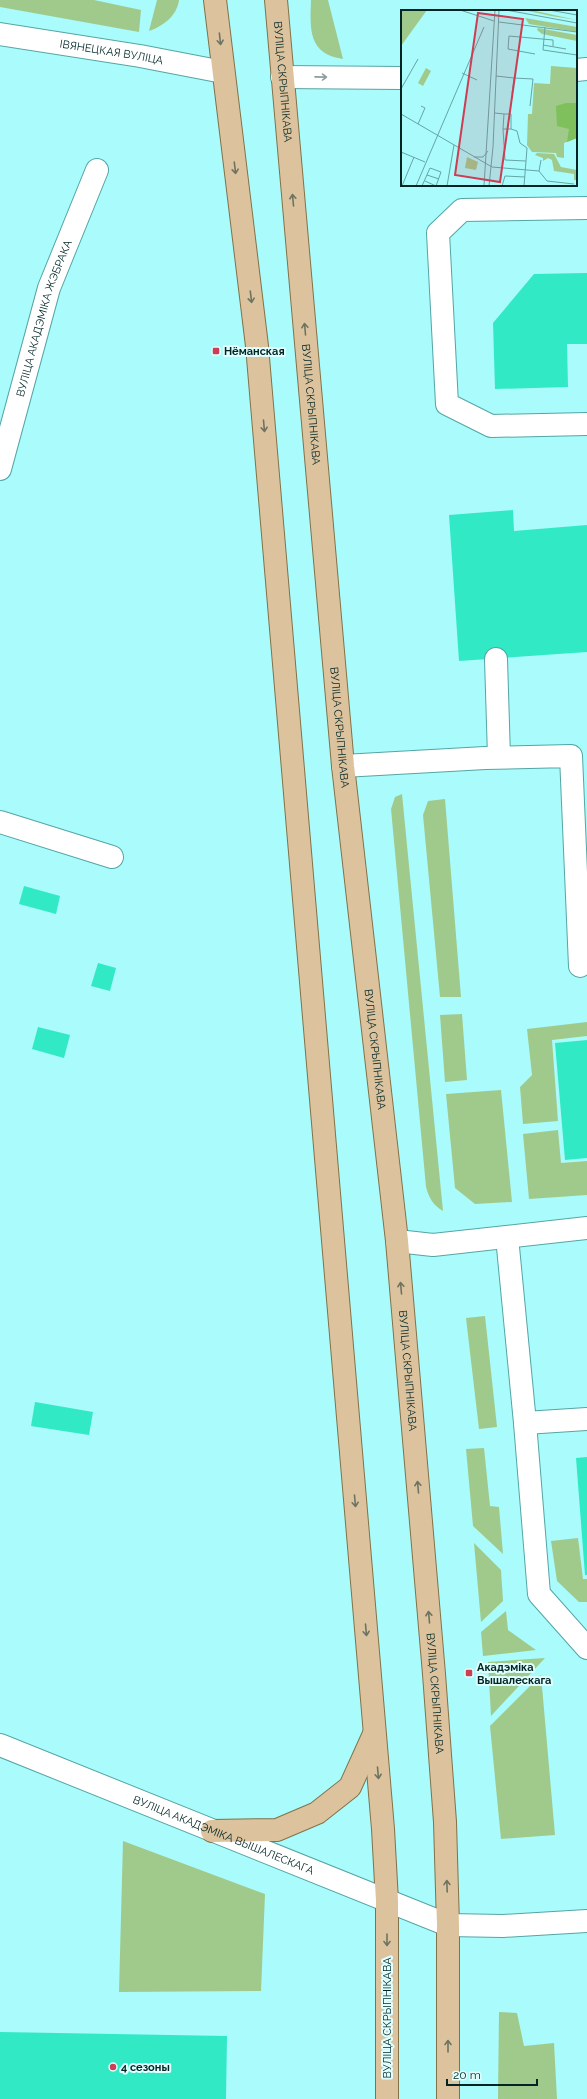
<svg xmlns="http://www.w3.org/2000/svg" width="587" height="2099" font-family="Raleway,sans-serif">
<rect width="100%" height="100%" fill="#aafbfb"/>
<!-- green -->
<g fill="#a0ca8c">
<polygon points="0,0 94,0 141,10 139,32 0,7"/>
<path d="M157,0H179C177,16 163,26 149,31Z"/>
<path d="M311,0H328L343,59C308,54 310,29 311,0Z"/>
<path d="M402,794L406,835L443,1211C433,1205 429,1198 426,1187L391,809L395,797Z"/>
<polygon points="445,799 461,997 440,997 423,815 428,801"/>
<polygon points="462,1014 467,1080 445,1082 440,1015"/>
<polygon points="587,1022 587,1036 552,1040 558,1121 523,1124 520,1087 532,1075 527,1029"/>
<polygon points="501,1090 512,1202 475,1204 455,1188 446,1094"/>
<polygon points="558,1130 561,1163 587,1161 587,1195 529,1199 523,1134"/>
<polygon points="485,1316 497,1427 479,1429 466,1318"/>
<polygon points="484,1448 490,1506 499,1507 503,1554 473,1526 466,1449"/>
<polygon points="578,1538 583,1579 587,1579 587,1602 579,1602 557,1581 551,1541"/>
<polygon points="474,1543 501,1570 503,1601 481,1622"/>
<polygon points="506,1611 508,1630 536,1650 483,1656 481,1632"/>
<polygon points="545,1658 491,1716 488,1662"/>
<polygon points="541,1675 555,1835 501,1839 490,1726"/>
<polygon points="123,1841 265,1894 261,1991 119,1992"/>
<polygon points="499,2012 517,2013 524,2046 554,2043 557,2099 498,2099"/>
</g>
<!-- building -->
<g fill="#32e9c6">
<polygon points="587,273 587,344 567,344 568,387 495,389 493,323 534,274"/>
<polygon points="513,510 514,531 587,525 587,652 459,661 449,515"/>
<polygon points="24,886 60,896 56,914 19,904"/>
<polygon points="98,963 116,968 110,991 91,986"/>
<polygon points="38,1027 70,1035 64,1058 32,1049"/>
<polygon points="587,1040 587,1158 565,1160 555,1043"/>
<polygon points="35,1402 93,1412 89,1435 31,1426"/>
<polygon points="587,1457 587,1575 585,1575 576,1458"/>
<polygon points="0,2032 227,2036 226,2099 0,2099"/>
</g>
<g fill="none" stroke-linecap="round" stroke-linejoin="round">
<!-- minor casing -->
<g stroke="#55a5a6" stroke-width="24">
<g id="minor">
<path id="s1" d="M0,34L140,56L223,72"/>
<polyline points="576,70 587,69"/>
<polyline points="282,77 402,78"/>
<polyline points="587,208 462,210 438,233 447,404 491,426 587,424"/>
<path id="s2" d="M0,469L49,288L97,170"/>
<polyline points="496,659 499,757"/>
<polyline points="343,766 485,758 571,756 580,966"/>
<polyline points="0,822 112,857"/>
<polyline points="507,1237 525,1423 587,1419"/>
<polyline points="397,1241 433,1245 587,1228"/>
<polyline points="525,1423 539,1594 587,1648"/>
<path id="s3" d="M0,1745L448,1925L503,1926L587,1921"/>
</g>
</g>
<!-- major casing -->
<g stroke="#80724a" stroke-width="24">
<g id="major">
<polyline points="215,0 257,346 383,1829 387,1901 387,2099"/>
<path id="s4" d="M276,0L343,766L397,1241L434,1674L445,1822L448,1925V2099"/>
<polyline points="212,1831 277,1830 317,1813 350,1787 374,1734"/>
</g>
</g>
<!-- minor -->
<use href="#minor" stroke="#fff" stroke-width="22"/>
<!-- major -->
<use href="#major" stroke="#dcc39e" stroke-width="22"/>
</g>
<!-- one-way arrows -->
<defs><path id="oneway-shaft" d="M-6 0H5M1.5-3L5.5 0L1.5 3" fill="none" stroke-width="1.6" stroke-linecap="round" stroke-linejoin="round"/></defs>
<g stroke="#6e7462">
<use href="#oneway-shaft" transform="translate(220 39) rotate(84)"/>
<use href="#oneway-shaft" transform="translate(235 168) rotate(83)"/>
<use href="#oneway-shaft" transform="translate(293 200) rotate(-95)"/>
<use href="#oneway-shaft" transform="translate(251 297) rotate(83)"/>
<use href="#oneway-shaft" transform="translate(305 329) rotate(-95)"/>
<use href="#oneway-shaft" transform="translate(264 426) rotate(85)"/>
<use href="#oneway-shaft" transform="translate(401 1288) rotate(-95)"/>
<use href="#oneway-shaft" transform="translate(418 1487) rotate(-95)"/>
<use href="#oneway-shaft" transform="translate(355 1501) rotate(85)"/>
<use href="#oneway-shaft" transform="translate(429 1617) rotate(-95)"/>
<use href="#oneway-shaft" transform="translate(366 1630) rotate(85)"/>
<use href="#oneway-shaft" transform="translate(378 1773) rotate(85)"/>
<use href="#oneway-shaft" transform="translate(447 1886) rotate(-92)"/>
<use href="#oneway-shaft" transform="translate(387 1940) rotate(90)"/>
<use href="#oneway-shaft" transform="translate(448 2046) rotate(-90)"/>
</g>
<use stroke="#8d9d9d" href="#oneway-shaft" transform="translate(321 77) rotate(1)"/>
<!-- markers -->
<g fill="#cd3d54" stroke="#e0fffe" stroke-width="1.5">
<rect x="212" y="347" width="8" height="8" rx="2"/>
<rect x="465" y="1669" width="8" height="8" rx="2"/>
<circle cx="113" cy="2067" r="4"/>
</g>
<g text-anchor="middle" stroke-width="4" stroke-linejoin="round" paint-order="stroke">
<!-- street labels -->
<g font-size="11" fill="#012525" stroke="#e0fffe">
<text dy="4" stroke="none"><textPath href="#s1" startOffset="113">ІВЯНЕЦКАЯ ВУЛІЦА</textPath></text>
<text dy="4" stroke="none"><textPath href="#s4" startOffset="82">ВУЛІЦА СКРЫПНІКАВА</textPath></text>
<text dy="4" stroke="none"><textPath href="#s2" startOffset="157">ВУЛІЦА АКАДЭМІКА ЖЭБРАКА</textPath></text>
<text dy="4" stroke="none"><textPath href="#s4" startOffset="406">ВУЛІЦА СКРЫПНІКАВА</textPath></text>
<text dy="4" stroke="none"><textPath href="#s4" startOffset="730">ВУЛІЦА СКРЫПНІКАВА</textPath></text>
<text dy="4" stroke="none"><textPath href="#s4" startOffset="1054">ВУЛІЦА СКРЫПНІКАВА</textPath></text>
<text dy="4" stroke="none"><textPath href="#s4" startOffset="1377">ВУЛІЦА СКРЫПНІКАВА</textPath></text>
<text dy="4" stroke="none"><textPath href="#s4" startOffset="1701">ВУЛІЦА СКРЫПНІКАВА</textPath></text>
<text dy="4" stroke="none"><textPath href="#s3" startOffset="241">ВУЛІЦА АКАДЭМІКА ВЫШАЛЕСКАГА</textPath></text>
<text transform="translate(387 2018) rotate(-90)" y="4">ВУЛІЦА СКРЫПНІКАВА</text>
</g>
<!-- poi labels -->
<g font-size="11" font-weight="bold" fill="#012525" stroke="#e0fffe" text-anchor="start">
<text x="224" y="355">Нёманская</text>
<text x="477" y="1671">Акадэміка<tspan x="477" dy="13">Вышалескага</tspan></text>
<text x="121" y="2071">4 сезоны</text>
</g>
</g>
<!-- overview -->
<g transform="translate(401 10)">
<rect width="176" height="176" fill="#aafbfb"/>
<path d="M0,0H26L0,36ZM123,0H130L176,10L150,6ZM124,8L176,17V22L128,14ZM137,18L176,25V31L141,24L136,20ZM150,56L176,58V128L163,133V148L156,147L155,143L131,142L126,135L127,104H131L133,73L149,74ZM25,58L30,61L22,76L17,73ZM136,143L153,144L160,157L176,160V170H173V164L153,161L151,150L147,148L142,151V148L134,145ZM66,147L77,152L75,160L64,158Z" fill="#a0ca8c"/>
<path d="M165,93H176V128L166,132L168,119L156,116L155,96Z" fill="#7fbf5c"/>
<path fill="none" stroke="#66a5a5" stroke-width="1" d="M59,0L93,11M105,0L176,13M148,0L176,5M98,12L176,22M144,17L142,40L176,45M142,35L165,39M134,44L107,39L108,26L152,30V36M61,63L76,70M95,66L113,68L111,84M113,68L132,69L129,96M0,79L17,49M94,103L103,104L102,119H110V104H103M0,104L91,157L138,161L140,150M17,114L24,98L20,96M102,119L104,150L125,151L123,176M110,119L116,121L119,133L126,138L125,151M0,142L24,152M73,147H82L87,141M138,161L146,171L173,174M26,165L38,169M24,171L35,176M1,176L13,147M15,176L83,17M21,176L29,158L40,162L35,176M46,176L53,135M83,176L94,0M88,176L92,137L98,0M101,176L104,166L124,167"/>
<path fill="#cd3d54" fill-opacity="0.15" stroke="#cd3d54" stroke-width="2" d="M77,3L122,9L99,172L54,165Z"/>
<rect width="176" height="176" fill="none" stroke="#012525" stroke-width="2"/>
</g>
<!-- scale -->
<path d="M447 2079v6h90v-6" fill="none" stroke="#012525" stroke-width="2"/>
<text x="453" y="2079" font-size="12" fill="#012525" stroke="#e0fffe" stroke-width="3" paint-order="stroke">20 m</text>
</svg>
